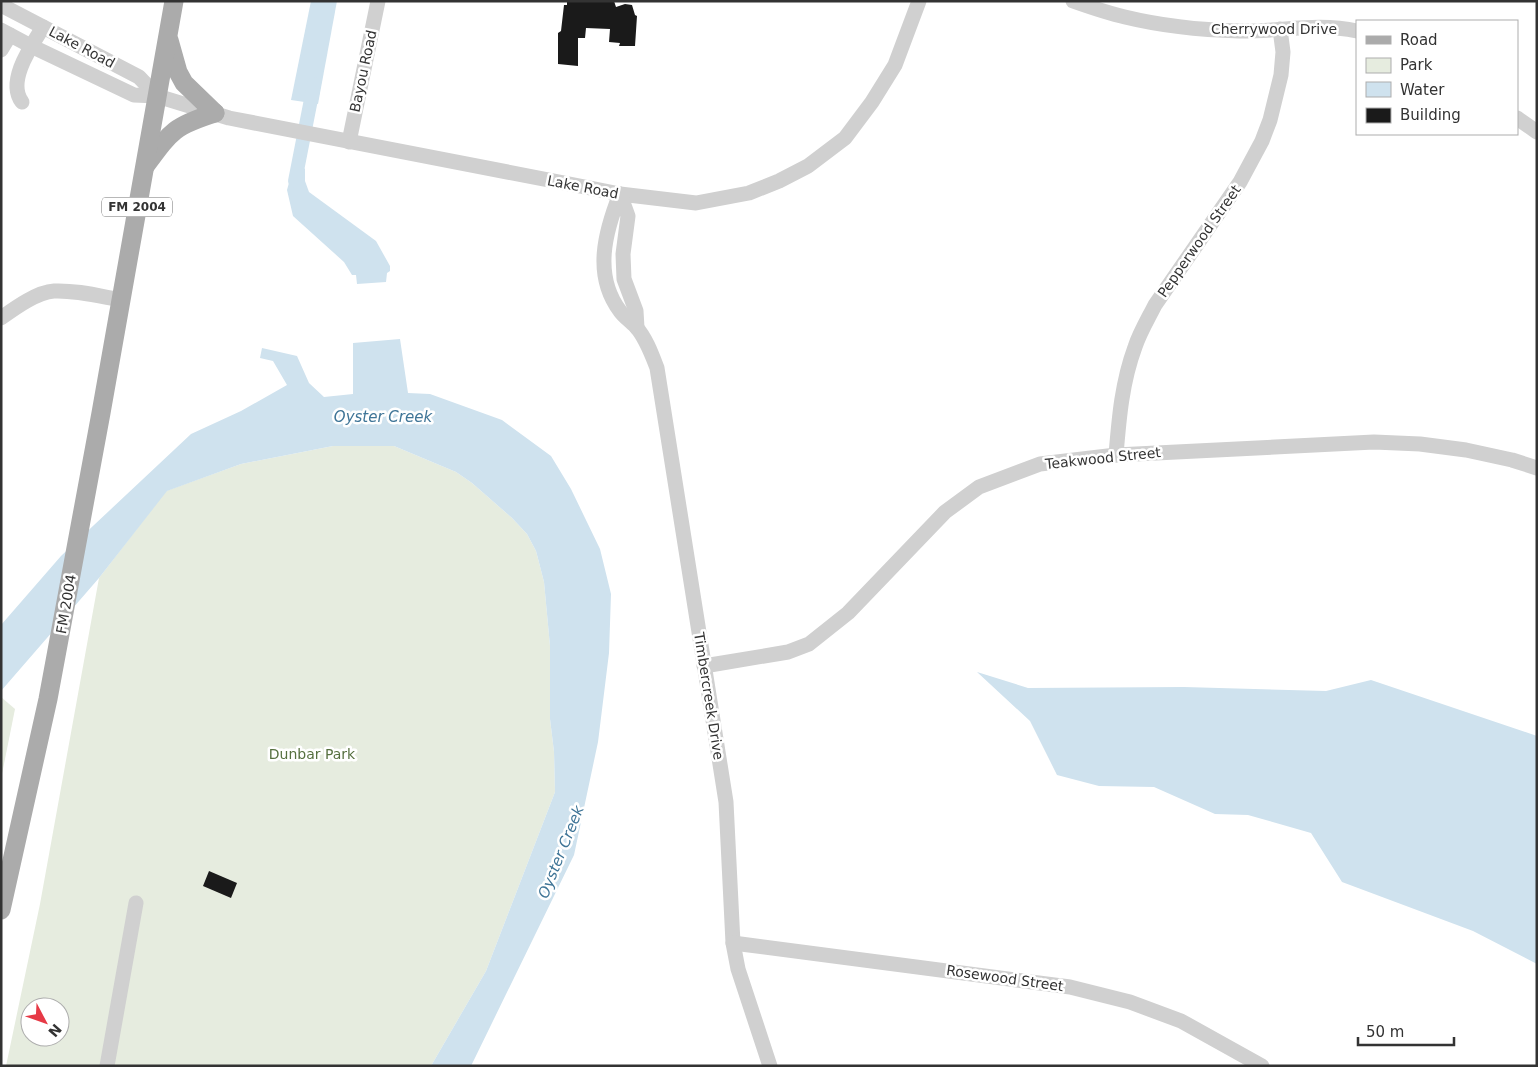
<svg xmlns="http://www.w3.org/2000/svg" width="1538" height="1067" font-family="'DejaVu Sans',sans-serif">
<rect width="100%" height="100%" fill="#fff"/>
<!-- green -->
<g fill="#e6ecdf" fill-rule="evenodd">
<path d="M333,446H394L456,472L472,483L512,518L527,534L536,551L544,582L550,646V719L554,752L555,792L486,971L431,1066H6L40,904L99,578L166,491L241,464ZM30,1007H60V1037H30Z"/>
<polygon points="1,697 15,709 1,779"/>
</g>
<!-- water -->
<g fill="#cfe2ee">
<polygon points="311,1 337,1 318,104 291,100"/>
<polygon points="299,163 305,169 305,181 309,192 376,241 390,266 390,271 387,273 386,282 357,284 356,275 352,275 344,262 293,216 287,190 293,168"/>
<polygon points="400,339 408,393 430,394 502,420 551,456 571,489 600,549 611,594 609,653 598,742 574,855 471,1066 431,1066 486,971 555,792 554,752 550,719 550,646 544,582 536,551 527,534 512,518 472,483 456,472 394,446 333,446 241,464 167,491 99,578 1,691 1,625 61,556 191,434 241,411 287,385 273,361 260,358 262,348 297,356 309,383 324,397 353,394 353,343"/>
<polygon points="977,672 1028,688 1184,687 1326,691 1371,680 1537,736 1537,964 1473,931 1342,882 1311,833 1248,815 1215,814 1154,787 1099,786 1057,775 1030,721"/>
</g>
<g fill="none" stroke-linecap="round" stroke-linejoin="round">
<!-- canal -->
<polyline stroke="#cfe2ee" stroke-width="14" points="295,181 314,84"/>
</g>
<!-- building -->
<g fill="#1a1a1a">
<polygon points="567,1 614,1 616,7 625,4 632,5 635,15 637,16 635,46 619,46 620,43 609,42 610,29 586,28 585,38 578,38 578,66 558,64 558,33 561,31 564,5 567,5"/>
<polygon points="209,871 237,883 231,898 203,886"/>
</g>
<g fill="none" stroke-linecap="round" stroke-linejoin="round">
<!-- minor -->
<g stroke="#d0d0d0" stroke-width="15">
<path d="M1073,1C1090,7 1107,13 1125,17C1162,26 1200,30 1239,31C1279,32 1317,22 1357,31"/>
<polyline points="1,5 139,77 157,96"/>
<polyline points="1,30 31,46 134,95 157,96 229,118 590,188 620,194 696,203 749,193 779,181 808,166 845,138 872,102 895,65 919,1"/>
<polyline points="1,50 10,35"/>
<path d="M22,102C6,81 32,45 43,27"/>
<polyline points="1517,118 1537,132"/>
<polyline points="349,142 378,1"/>
<path d="M620,194C605,232 593,275 620,311C624,317 631,321 636,327C646,338 652,355 657,368L726,802L733,943L738,969L770,1066"/>
<polyline points="620,194 628,216 623,254 624,279 636,311 637,328"/>
<path d="M1,318C15,308 37,292 54,291C76,290 99,296 121,300"/>
<path d="M1116,455C1119,418 1122,382 1135,347C1140,332 1148,319 1155,305L1240,182L1262,141L1270,120L1281,75L1283,52L1280,29"/>
<polyline points="704,666 788,652 809,644 848,613 945,512 979,487 1040,464 1116,455 1374,442 1420,444 1466,450 1512,460 1537,468"/>
<polyline points="733,943 1070,987 1130,1002 1181,1021 1262,1066"/>
<polyline points="107,1066 136,903"/>
</g>
<!-- major -->
<g stroke="#ababab" stroke-width="19">
<polyline points="169,40 178,72 184,83 215,113"/>
<path d="M146,165C171,131 174,126 215,113"/>
<polyline points="1,910 48,699 101,413 174,1"/>
</g>
</g>
<g text-anchor="middle" stroke-width="5" stroke-linejoin="round" paint-order="stroke">
<!-- shield labels -->
<rect fill="#fff" stroke="#707070" stroke-width="1" x="102" y="197.5" width="70" height="19" rx="4"/>
<g font-size="12" font-weight="bold" fill="#333">
<text x="137" y="211">FM 2004</text>
</g>
<!-- street labels -->
<g font-size="14" fill="#333" stroke="#fff">
<text x="1274" y="34">Cherrywood Drive</text>
<text transform="translate(82 47) rotate(28)" y="5">Lake Road</text>
<text transform="translate(363 71) rotate(-78)" y="5">Bayou Road</text>
<text transform="translate(583 187) rotate(11)" y="5">Lake Road</text>
<text transform="translate(1199 241) rotate(-55)" y="5">Pepperwood Street</text>
<text transform="translate(1103 458) rotate(-6)" y="5">Teakwood Street</text>
<text transform="translate(66 604) rotate(-80)" y="5">FM 2004</text>
<text transform="translate(709 696) rotate(81)" y="5">Timbercreek Drive</text>
<text transform="translate(1005 978) rotate(8)" y="5">Rosewood Street</text>
</g>
<!-- park labels -->
<g font-size="14" fill="#56703f" stroke="#fff">
<text x="312" y="759">Dunbar Park</text>
</g>
<!-- water labels -->
<g font-size="15" font-style="italic" fill="#3f7597" stroke="#fff">
<text x="383" y="422">Oyster Creek</text>
<text transform="translate(561 852) rotate(-68)" y="5">Oyster Creek</text>
</g>
</g>
<!-- border -->
<rect width="1538" height="1067" fill="none" stroke="#333333" stroke-width="5"/>
<!-- legend -->
<rect x="1356" y="20" width="162" height="115" fill="#ffffff" stroke="#adadad"/>
<rect x="1366" y="36" width="25" height="8" fill="#ababab" stroke="#adadad"/>
<text x="1400" y="45" font-size="15" fill="#333333">Road</text>
<rect x="1366" y="58" width="25" height="15" fill="#e6ecdf" stroke="#adadad"/>
<text x="1400" y="70" font-size="15" fill="#333333">Park</text>
<rect x="1366" y="82" width="25" height="15" fill="#cfe2ee" stroke="#adadad"/>
<text x="1400" y="95" font-size="15" fill="#333333">Water</text>
<rect x="1366" y="108" width="25" height="15" fill="#1a1a1a" stroke="#adadad"/>
<text x="1400" y="120" font-size="15" fill="#333333">Building</text>
<!-- north arrow -->
<g transform="translate(45 1022) rotate(131)"><circle r="24" fill="#ffffff" stroke="#adadad"/>
<path d="M0-4L9 19L0 12L-9 19Z" fill="#e63946"/>
<text y="-8" font-size="14" font-weight="bold" text-anchor="middle" fill="#333333">N</text>
</g>
<!-- scale -->
<path d="M1358 1037v8h96v-8" fill="none" stroke="#333333" stroke-width="2.5"/>
<text x="1366" y="1037" font-size="15" fill="#333333" stroke="#ffffff" stroke-width="4" paint-order="stroke">50 m</text>
</svg>
